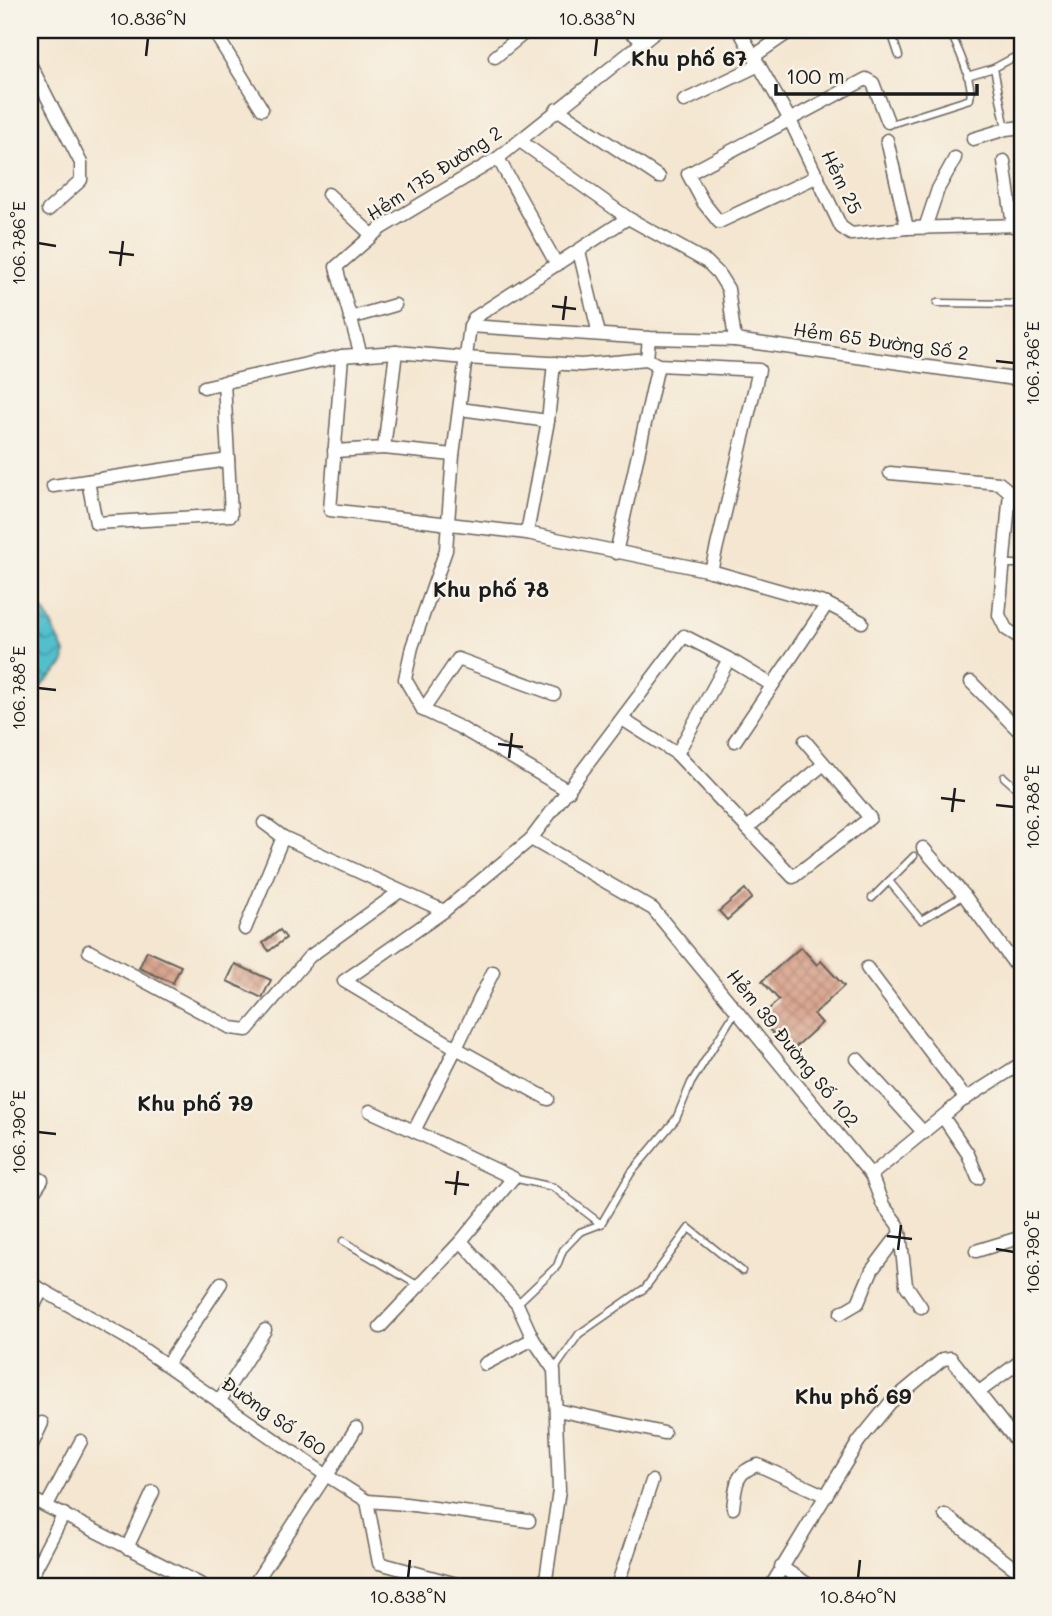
<svg xmlns="http://www.w3.org/2000/svg" width="1052" height="1616" font-family="Mali,sans-serif">
<defs>
<pattern id="water-waves" width="16" height="10" patternUnits="userSpaceOnUse" patternTransform="scale(1.75)"><rect width="16" height="10" fill="#53bfcd"/><path d="M0 5q4-4 8 0t8 0" fill="none" stroke="#449aa6"/></pattern>
<pattern id="building-cross-hatch" width="8" height="8" patternUnits="userSpaceOnUse" patternTransform="scale(1.75)"><rect width="8" height="8" fill="#d49880"/><path d="M0 0l8 8M0 8l8-8" fill="none" stroke="#ab7b68"/></pattern>
</defs>
<rect width="100%" height="100%" fill="#f7f3e8"/>
<filter id="ink" filterUnits="userSpaceOnUse"><feTurbulence type="fractalNoise" baseFrequency=".0143" numOctaves="2"/><feDisplacementMap in="SourceGraphic" scale="14" xChannelSelector="R" yChannelSelector="G"/><feConvolveMatrix kernelMatrix="1 2 1 2 8 2 1 2 1" color-interpolation-filters="sRGB"/></filter>
<filter id="wash" filterUnits="userSpaceOnUse"><feTurbulence type="fractalNoise" baseFrequency=".00686" numOctaves="4" result="noise"/><feDisplacementMap in="SourceGraphic" scale="28" xChannelSelector="R" yChannelSelector="G"/><feGaussianBlur stdDeviation="1.57" result="paint"/><feColorMatrix in="noise" values="0 0 0 0 0 0 0 0 0 0 0 0 0 0 0 0 0 1.4 0 .05"/><feComposite in="paint" operator="in"/></filter>
<g filter="url(#wash)">
<rect width="100%" height="100%" fill="#f4e6d0"/>
<!-- water -->
<polygon fill="url(#water-waves)" stroke="#386e74" stroke-width="2" points="40,608 45,612 65,653 64,664 30,697 30,618"/>
<g id="blocks">
<!-- building -->
<g fill="url(#building-cross-hatch)">
<polygon points="745,889 752,898 727,920 719,911"/>
<polygon points="280,930 286,938 269,951 263,943"/>
<polygon points="801,947 817,965 821,961 844,986 814,1014 822,1023 790,1052 759,1018 779,1000 762,981"/>
<polygon points="147,951 181,966 173,983 139,968"/>
<polygon points="235,964 271,980 262,998 227,981"/>
</g>
</g>
</g>
<g filter="url(#ink)">
<use href="#blocks" fill-opacity="0" stroke="#68635b" stroke-width="2"/>
<g fill="none" stroke-linecap="round" stroke-linejoin="round">
<!-- lane casing -->
<g stroke="#68635b" stroke-width="9">
<g id="lane">
<polyline points="897,30 892,35 899,56"/>
<polyline points="982,30 983,30"/>
<polyline points="967,76 994,68"/>
<path d="M888,122L894,123L970,99C974,82 957,46 949,30"/>
<polyline points="1006,129 994,68 1022,53"/>
<polyline points="937,303 1022,304"/>
<polyline points="1003,564 1022,564"/>
<polyline points="1004,777 1022,793"/>
<polyline points="889,881 921,920 964,895"/>
<polyline points="872,898 914,856"/>
<polyline points="513,1178 553,1187 601,1224"/>
<polyline points="343,1241 419,1286"/>
<polyline points="517,1304 557,1266 563,1250 580,1232 601,1224 631,1173 676,1119 691,1083 737,1009"/>
<polyline points="554,1370 579,1334 645,1288 689,1228 742,1271"/>
</g>
</g>
<!-- street casing -->
<g stroke="#68635b" stroke-width="15">
<g id="street">
<polyline points="213,30 262,109"/>
<polyline points="629,30 643,42"/>
<polyline points="739,30 789,118 841,227 851,234 907,228 1022,225"/>
<polyline points="754,56 792,30"/>
<polyline points="495,57 528,30"/>
<polyline points="30,64 81,163 81,180 48,210"/>
<polyline points="684,101 759,65"/>
<polyline points="557,109 659,177"/>
<polyline points="973,139 1006,129 1022,127"/>
<polyline points="887,140 907,228"/>
<polyline points="520,141 628,218 707,262 718,273 728,289 735,340"/>
<polyline points="498,158 557,265"/>
<polyline points="1004,161 1013,226"/>
<polyline points="818,176 719,222 703,202 688,174 866,79 873,83 888,122"/>
<polyline points="328,194 372,235"/>
<polyline points="925,228 938,189 955,158"/>
<polyline points="579,251 599,334"/>
<polyline points="350,318 395,305"/>
<polyline points="470,326 649,338 735,340 1022,380"/>
<polyline points="361,355 336,267 381,228 498,158 658,30"/>
<polyline points="342,356 330,510 527,533 711,571 827,604 735,741"/>
<polyline points="647,359 658,365 759,370 711,571"/>
<polyline points="204,387 342,356 396,352 466,358 581,365 647,359 649,338"/>
<polyline points="460,409 548,421"/>
<polyline points="384,448 453,455"/>
<polyline points="334,451 384,448 396,352"/>
<polyline points="890,473 999,483 1010,492 999,615 1006,629 1022,639"/>
<polyline points="88,481 96,523 231,515 224,382"/>
<polyline points="53,486 228,460"/>
<polyline points="527,533 548,421 554,363"/>
<polyline points="616,553 658,365"/>
<polyline points="827,604 862,622"/>
<polyline points="971,682 1022,734"/>
<polyline points="554,694 458,659 423,710 459,727 569,791"/>
<polyline points="423,710 405,679 412,647 446,550 453,455 470,326 474,318 628,218"/>
<polyline points="622,719 677,754 729,659 772,685"/>
<polyline points="677,754 747,828 824,764"/>
<polyline points="264,823 283,837 444,911"/>
<polyline points="747,828 793,877 870,818 805,741"/>
<polyline points="531,839 653,909 871,1175 959,1103 1022,1063"/>
<polyline points="923,848 964,895 1022,974"/>
<polyline points="245,929 283,837"/>
<polyline points="89,951 231,1028 247,1030 309,957 399,892"/>
<polyline points="867,968 966,1099"/>
<polyline points="493,972 456,1048 548,1099"/>
<polyline points="857,1059 924,1133"/>
<polyline points="370,1111 414,1131"/>
<polyline points="943,1117 968,1154 978,1178"/>
<polyline points="30,1174 42,1180 30,1198"/>
<polyline points="900,1233 906,1285 921,1307"/>
<polyline points="976,1251 1022,1237"/>
<polyline points="30,1283 127,1338 326,1475 367,1501 379,1563 464,1586"/>
<polyline points="30,1313 42,1290"/>
<polyline points="841,1313 858,1303 872,1270 900,1233 898,1225 883,1205 871,1175"/>
<polyline points="380,1327 461,1241"/>
<polyline points="167,1364 221,1283"/>
<polyline points="485,1364 533,1339"/>
<polyline points="979,1392 1022,1360"/>
<polyline points="219,1402 265,1330"/>
<polyline points="557,1410 664,1433"/>
<polyline points="30,1449 42,1423"/>
<polyline points="327,1476 356,1428"/>
<polyline points="30,1498 204,1586"/>
<polyline points="367,1501 406,1504 529,1521"/>
<polyline points="47,1505 81,1441"/>
<path d="M733,1508C736,1487 734,1472 758,1465L826,1496"/>
<polyline points="945,1515 1022,1574"/>
<polyline points="127,1548 153,1492"/>
<polyline points="781,1567 811,1586"/>
<polyline points="30,1579 64,1514"/>
<polyline points="253,1586 326,1475"/>
<polyline points="545,1586 559,1490 554,1370 533,1339 517,1304 461,1241 513,1178 414,1131 456,1048 344,981 444,911 531,839 684,636 729,659"/>
<polyline points="617,1586 652,1481"/>
<polyline points="771,1586 859,1441 890,1403 943,1359 951,1358 1022,1448"/>
</g>
</g>
<!-- lane -->
<use href="#lane" stroke="#fff" stroke-width="6"/>
<!-- street -->
<use href="#street" stroke="#fff" stroke-width="12"/>
</g>
</g>
<!-- ticks -->
<path fill="none" stroke="#1c1c1c" stroke-width="2.5" d="M146,56L148,38M595,56L597,38M38,243L56,246M109,252L134,255M120,266L123,241M552,306L576,309M563,320L566,296M996,361L1014,363M38,688L56,690M498,744L523,747M509,758L512,733M941,798L965,801M996,805L1014,807M952,812L955,788M38,1132L56,1134M445,1182L469,1185M455,1195L458,1171M887,1236L912,1239M996,1249L1014,1252M898,1250L901,1225M408,1578L410,1560M858,1578L860,1560"/>
<g text-anchor="middle" stroke-width="5" stroke-linejoin="round" paint-order="stroke">
<!-- street labels -->
<g font-size="19" fill="#1c1c1c" stroke="#f7f3e8">
<text transform="translate(434 173) rotate(-33)" y="7">Hẻm 175 Đường 2</text>
<text transform="translate(842 182) rotate(64)" y="7">Hẻm 25</text>
<text transform="translate(881 341) rotate(8)" y="7">Hẻm 65 Đường Số 2</text>
<text transform="translate(793 1048) rotate(51)" y="7">Hẻm 39 Đường Số 102</text>
<text transform="translate(274 1416) rotate(35)" y="7">Đường Số 160</text>
</g>
<!-- neighbourhood labels -->
<g font-size="21" font-weight="bold" fill="#1c1c1c" stroke="#f7f3e8">
<text x="689" y="66">Khu phố 67</text>
<text x="491" y="597">Khu phố 78</text>
<text x="195" y="1111">Khu phố 79</text>
<text x="853" y="1404">Khu phố 69</text>
</g>
</g>
<!-- margin -->
<rect width="1052" height="1616" fill="none" stroke="#f7f3e8" stroke-width="77"/>
<!-- scale -->
<path d="M776 84v10h201v-10" fill="none" stroke="#1c1c1c" stroke-width="3.5"/>
<text x="786" y="84" font-size="21" fill="#1c1c1c" stroke="#f7f3e8" stroke-width="5" paint-order="stroke">100 m</text>
<rect x="38" y="38" width="976" height="1540" fill="none" stroke="#1c1c1c" stroke-width="2.5"/>
<g font-size="18" text-anchor="middle" fill="#1c1c1c">
<text x="148" y="25">10.836°N</text>
<text x="597" y="25">10.838°N</text>
<text transform="translate(19 243) rotate(-90)" y="6">106.786°E</text>
<text transform="translate(1033 363) rotate(-90)" y="6">106.786°E</text>
<text transform="translate(19 688) rotate(-90)" y="6">106.788°E</text>
<text transform="translate(1033 807) rotate(-90)" y="6">106.788°E</text>
<text transform="translate(19 1132) rotate(-90)" y="6">106.790°E</text>
<text transform="translate(1033 1252) rotate(-90)" y="6">106.790°E</text>
<text x="408" y="1603">10.838°N</text>
<text x="858" y="1603">10.840°N</text>
</g>
</svg>
